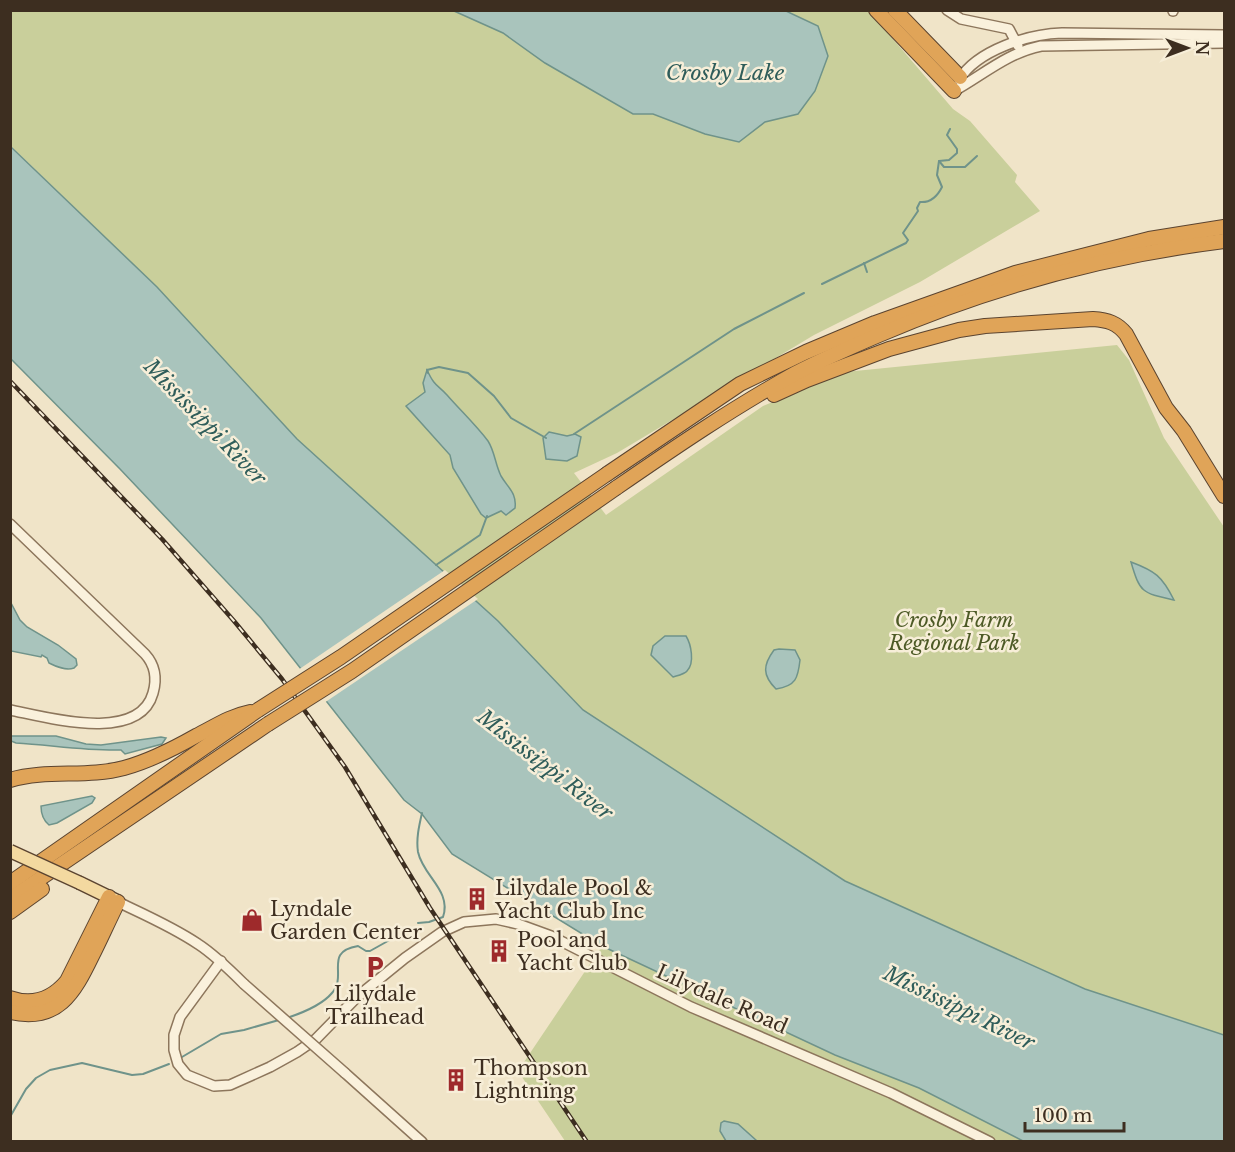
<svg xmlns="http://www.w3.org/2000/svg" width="1235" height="1152" font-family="'Libre Baskerville',serif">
<rect width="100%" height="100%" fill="#f0e4c8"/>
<!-- green -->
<g fill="#c9cf9b">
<polygon points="10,11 869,11 953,109 970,121 1017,175 1015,182 1040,211 920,282 814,335 617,453 574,473 606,515 763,406 845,372 1117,345 1129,360 1164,438 1224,527 1224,1035 1085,989 845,881 583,710 498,621 297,439 157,287 11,146"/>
<polygon points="602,946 835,1055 919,1088 1023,1141 565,1141 518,1071"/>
</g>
<!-- water -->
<g fill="#a9c4bc" stroke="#6f938a" stroke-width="1.5">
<polygon points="454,11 786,11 818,26 828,56 815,91 798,114 765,122 739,142 705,134 653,114 633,114 545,63 503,33"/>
<polygon points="10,146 157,287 297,439 498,621 583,710 845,881 1085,989 1224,1035 1224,1141 1023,1141 919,1088 835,1055 602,946 452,854 422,814 404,800 261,618 120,469 11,359"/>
<path d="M427,370C435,387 437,384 447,395C460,410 476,425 488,441C495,452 495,464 501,476C508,488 517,493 515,508L506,515L501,511L486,518L481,514L453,468L450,455L406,406L425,392L423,383Z"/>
<polygon points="549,432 567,436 575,434 581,437 577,456 567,461 546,459 543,438"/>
<path d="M1131,562C1155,571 1162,576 1174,600C1142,593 1140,593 1131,562Z"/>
<path d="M10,601L20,620L27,627L58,645L76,659L77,665L74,668C66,671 57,667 49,663L47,658L42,655L41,657L11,651Z"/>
<path d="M665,636H686C691,644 695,663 687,671C685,674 676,676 673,677L651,655L653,646Z"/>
<path d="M779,649L795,650L800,660C798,678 796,686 776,689C762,675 763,665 774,650Z"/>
<path d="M10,736H56L86,744L101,745L161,737L166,738L162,744L125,754L121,750C86,751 51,745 16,743L11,741Z"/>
<path d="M92,796L95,798L92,803L57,823L49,825C43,820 41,814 41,806Z"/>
<polygon points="724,1121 738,1124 757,1141 726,1141 720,1131 721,1123"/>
</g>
<!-- pier -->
<polygon fill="#f0e4c8" points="445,570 478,599 324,703 298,670"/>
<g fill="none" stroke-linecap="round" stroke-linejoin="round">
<!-- stream -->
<g stroke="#6f938a" stroke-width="2">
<polyline points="939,161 944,167 965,167 977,156"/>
<polyline points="864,263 867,272"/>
<path d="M822,284L906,243L908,240L903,233L918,211L917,208L920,202C931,203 938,195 942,187L937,175L939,161L949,160L957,153V149L947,135L950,129"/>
<polyline points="428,373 427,370 439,367 468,373 494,396 511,418 546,438"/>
<polyline points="574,434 734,329 804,293"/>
<polyline points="436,565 480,535 487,516"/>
<path d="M418,923L429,922L443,917C452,891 423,876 418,852C416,839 419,826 422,813"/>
<path d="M287,1018C302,1013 322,1005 332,993C348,975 323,952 358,946L366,951H370L404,932"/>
<polyline points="182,1057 221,1034 244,1030 279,1020"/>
<polyline points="10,1117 26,1089 36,1078 50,1070 82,1063 132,1075 143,1074 169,1064"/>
</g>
<!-- minor casing -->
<g stroke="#8d765c" stroke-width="12">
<g id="minor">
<polyline points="947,10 961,19 1009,29 1018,46"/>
<polyline points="1173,11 1173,10"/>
<path d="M959,80C977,50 1029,34 1062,33L1224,35"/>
<path d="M954,91C983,75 1007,53 1041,46L1224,43"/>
<path d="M10,524L145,654C155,665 157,679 153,693C139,744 46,717 10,710"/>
<path d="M118,902C145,915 173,927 198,944C215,955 230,970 244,984"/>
<polyline points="221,961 180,1017 174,1035 174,1050 178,1064 187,1075 214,1086 230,1085 270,1067 297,1052 316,1039 357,997 405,958 442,932 464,922 496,919 518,924 551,936 691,1007 891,1093 990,1142"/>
<polyline points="345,1073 422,1142"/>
</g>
</g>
<!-- major casing -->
<g stroke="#5b4430" stroke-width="15">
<polyline id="major" points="80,883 117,901"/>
</g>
<!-- highway casing -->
<g stroke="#5b4430" stroke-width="16">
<g id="highway">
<polyline points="876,10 954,91"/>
<polyline points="895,10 960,77"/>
<path d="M774,395L807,380L889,349L959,330L985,326L1093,319C1108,320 1117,323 1126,334L1166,408L1184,431L1224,496"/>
<polyline points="607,474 740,384 806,352 875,323 1015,273 1149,239 1224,227"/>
<path d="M616,488C674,448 734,407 796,373C823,359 851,347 879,335C990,287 1105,256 1224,241"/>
<path d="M10,780C47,769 87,778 124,768C150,761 173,749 196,736C214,727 230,716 250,712"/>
<polyline points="10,883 258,710"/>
<polyline points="10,899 268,724"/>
<polyline points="10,912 42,889"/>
<path d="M10,998C33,1006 52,999 67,981L109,897"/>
<path d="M10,1012C58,1023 74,993 92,956C101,938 109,920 118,902"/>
</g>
</g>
<!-- minor -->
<use href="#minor" stroke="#faf1dc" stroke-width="9"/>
<!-- major -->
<use href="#major" stroke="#f3d9a0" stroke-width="12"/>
<!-- highway -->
<use href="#highway" stroke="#e0a458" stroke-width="14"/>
<!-- rail casing -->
<g stroke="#3d2e20" stroke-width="4.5">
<polyline id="rail" points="10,381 162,539 234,621 282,679 345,767 430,908 587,1142"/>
</g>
<!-- rail -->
<use href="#rail" stroke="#f7eed8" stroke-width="2" stroke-dasharray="7" stroke-linecap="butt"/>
<!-- minor-bridge casing -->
<g stroke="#8d765c" stroke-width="12" stroke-linecap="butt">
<polyline id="minor-bridge" points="244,984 345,1073"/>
</g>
<!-- major-bridge casing -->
<g stroke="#5b4430" stroke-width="15" stroke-linecap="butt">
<polyline id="major-bridge" points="10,851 80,883"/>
</g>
<!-- highway-bridge casing -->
<g stroke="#5b4430" stroke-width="16" stroke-linecap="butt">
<g id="highway-bridge">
<polyline points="258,710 341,657 607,474"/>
<polyline points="268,724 352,671 616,488"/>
</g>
</g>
<!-- minor-bridge -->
<use href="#minor-bridge" stroke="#faf1dc" stroke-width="9"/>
<!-- major-bridge -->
<use href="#major-bridge" stroke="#f3d9a0" stroke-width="12"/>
<!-- highway-bridge -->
<use href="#highway-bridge" stroke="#e0a458" stroke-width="14"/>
</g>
<!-- icons -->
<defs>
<g id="building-bare" transform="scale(1.8)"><path d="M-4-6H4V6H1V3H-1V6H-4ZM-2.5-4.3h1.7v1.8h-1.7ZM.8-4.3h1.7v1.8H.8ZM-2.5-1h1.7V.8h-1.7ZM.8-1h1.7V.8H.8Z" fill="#9e2a2b" stroke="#f7eed8" stroke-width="2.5" paint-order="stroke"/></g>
<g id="shop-bare" transform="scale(1.8)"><path d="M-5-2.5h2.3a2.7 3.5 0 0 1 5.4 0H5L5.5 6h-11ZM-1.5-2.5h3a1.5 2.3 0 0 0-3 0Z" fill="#9e2a2b" stroke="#f7eed8" stroke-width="2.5" paint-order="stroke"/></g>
<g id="parking-bare" transform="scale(1.8)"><path d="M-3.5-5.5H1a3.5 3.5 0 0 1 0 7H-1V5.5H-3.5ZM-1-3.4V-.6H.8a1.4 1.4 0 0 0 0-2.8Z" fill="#9e2a2b" stroke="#f7eed8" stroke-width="2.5" paint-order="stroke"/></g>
</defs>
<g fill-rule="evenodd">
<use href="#building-bare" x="477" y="899"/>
<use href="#shop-bare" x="252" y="920"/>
<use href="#building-bare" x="499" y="951"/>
<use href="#parking-bare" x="375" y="967"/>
<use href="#building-bare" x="456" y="1080"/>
</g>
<g text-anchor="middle" stroke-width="5" stroke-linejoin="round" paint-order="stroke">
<!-- park labels -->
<g font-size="20" font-style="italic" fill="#4d5a26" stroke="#f7eed8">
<text x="954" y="627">Crosby Farm<tspan x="954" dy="23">Regional Park</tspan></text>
</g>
<!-- poi labels -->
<g font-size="20" fill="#3d2e20" stroke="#f7eed8" text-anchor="start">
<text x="495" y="895">Lilydale Pool &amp;<tspan x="495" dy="23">Yacht Club Inc</tspan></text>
<text x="270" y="916">Lyndale<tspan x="270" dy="23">Garden Center</tspan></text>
<text x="517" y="947">Pool and<tspan x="517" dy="23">Yacht Club</tspan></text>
<text x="375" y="1001" text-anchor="middle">Lilydale<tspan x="375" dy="23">Trailhead</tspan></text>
<text x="474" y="1075">Thompson<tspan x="474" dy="23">Lightning</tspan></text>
</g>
<!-- street labels -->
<g font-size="20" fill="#3d2e20" stroke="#f7eed8">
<text transform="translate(722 999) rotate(24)" y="7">Lilydale Road</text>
</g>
<!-- water labels -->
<g font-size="21" font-style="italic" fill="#2f5d5a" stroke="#f7eed8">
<text x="725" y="80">Crosby Lake</text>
<text transform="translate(205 422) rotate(46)" y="7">Mississippi River</text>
<text transform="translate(545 765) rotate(38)" y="7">Mississippi River</text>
<text transform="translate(959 1008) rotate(26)" y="7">Mississippi River</text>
</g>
</g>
<!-- border -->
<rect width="1235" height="1152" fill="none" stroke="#3d2e20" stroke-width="24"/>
<!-- north arrow -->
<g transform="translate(1187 48) rotate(90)" stroke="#f7eed8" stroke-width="4.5" paint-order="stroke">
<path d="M0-4.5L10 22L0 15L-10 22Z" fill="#3d2e20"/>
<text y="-9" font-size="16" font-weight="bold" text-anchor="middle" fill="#3d2e20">N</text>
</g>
<!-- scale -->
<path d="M1025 1122v9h99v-9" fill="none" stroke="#3d2e20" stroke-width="3"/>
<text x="1034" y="1122" font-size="18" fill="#3d2e20" stroke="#f7eed8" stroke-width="4.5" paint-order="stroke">100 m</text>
</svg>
